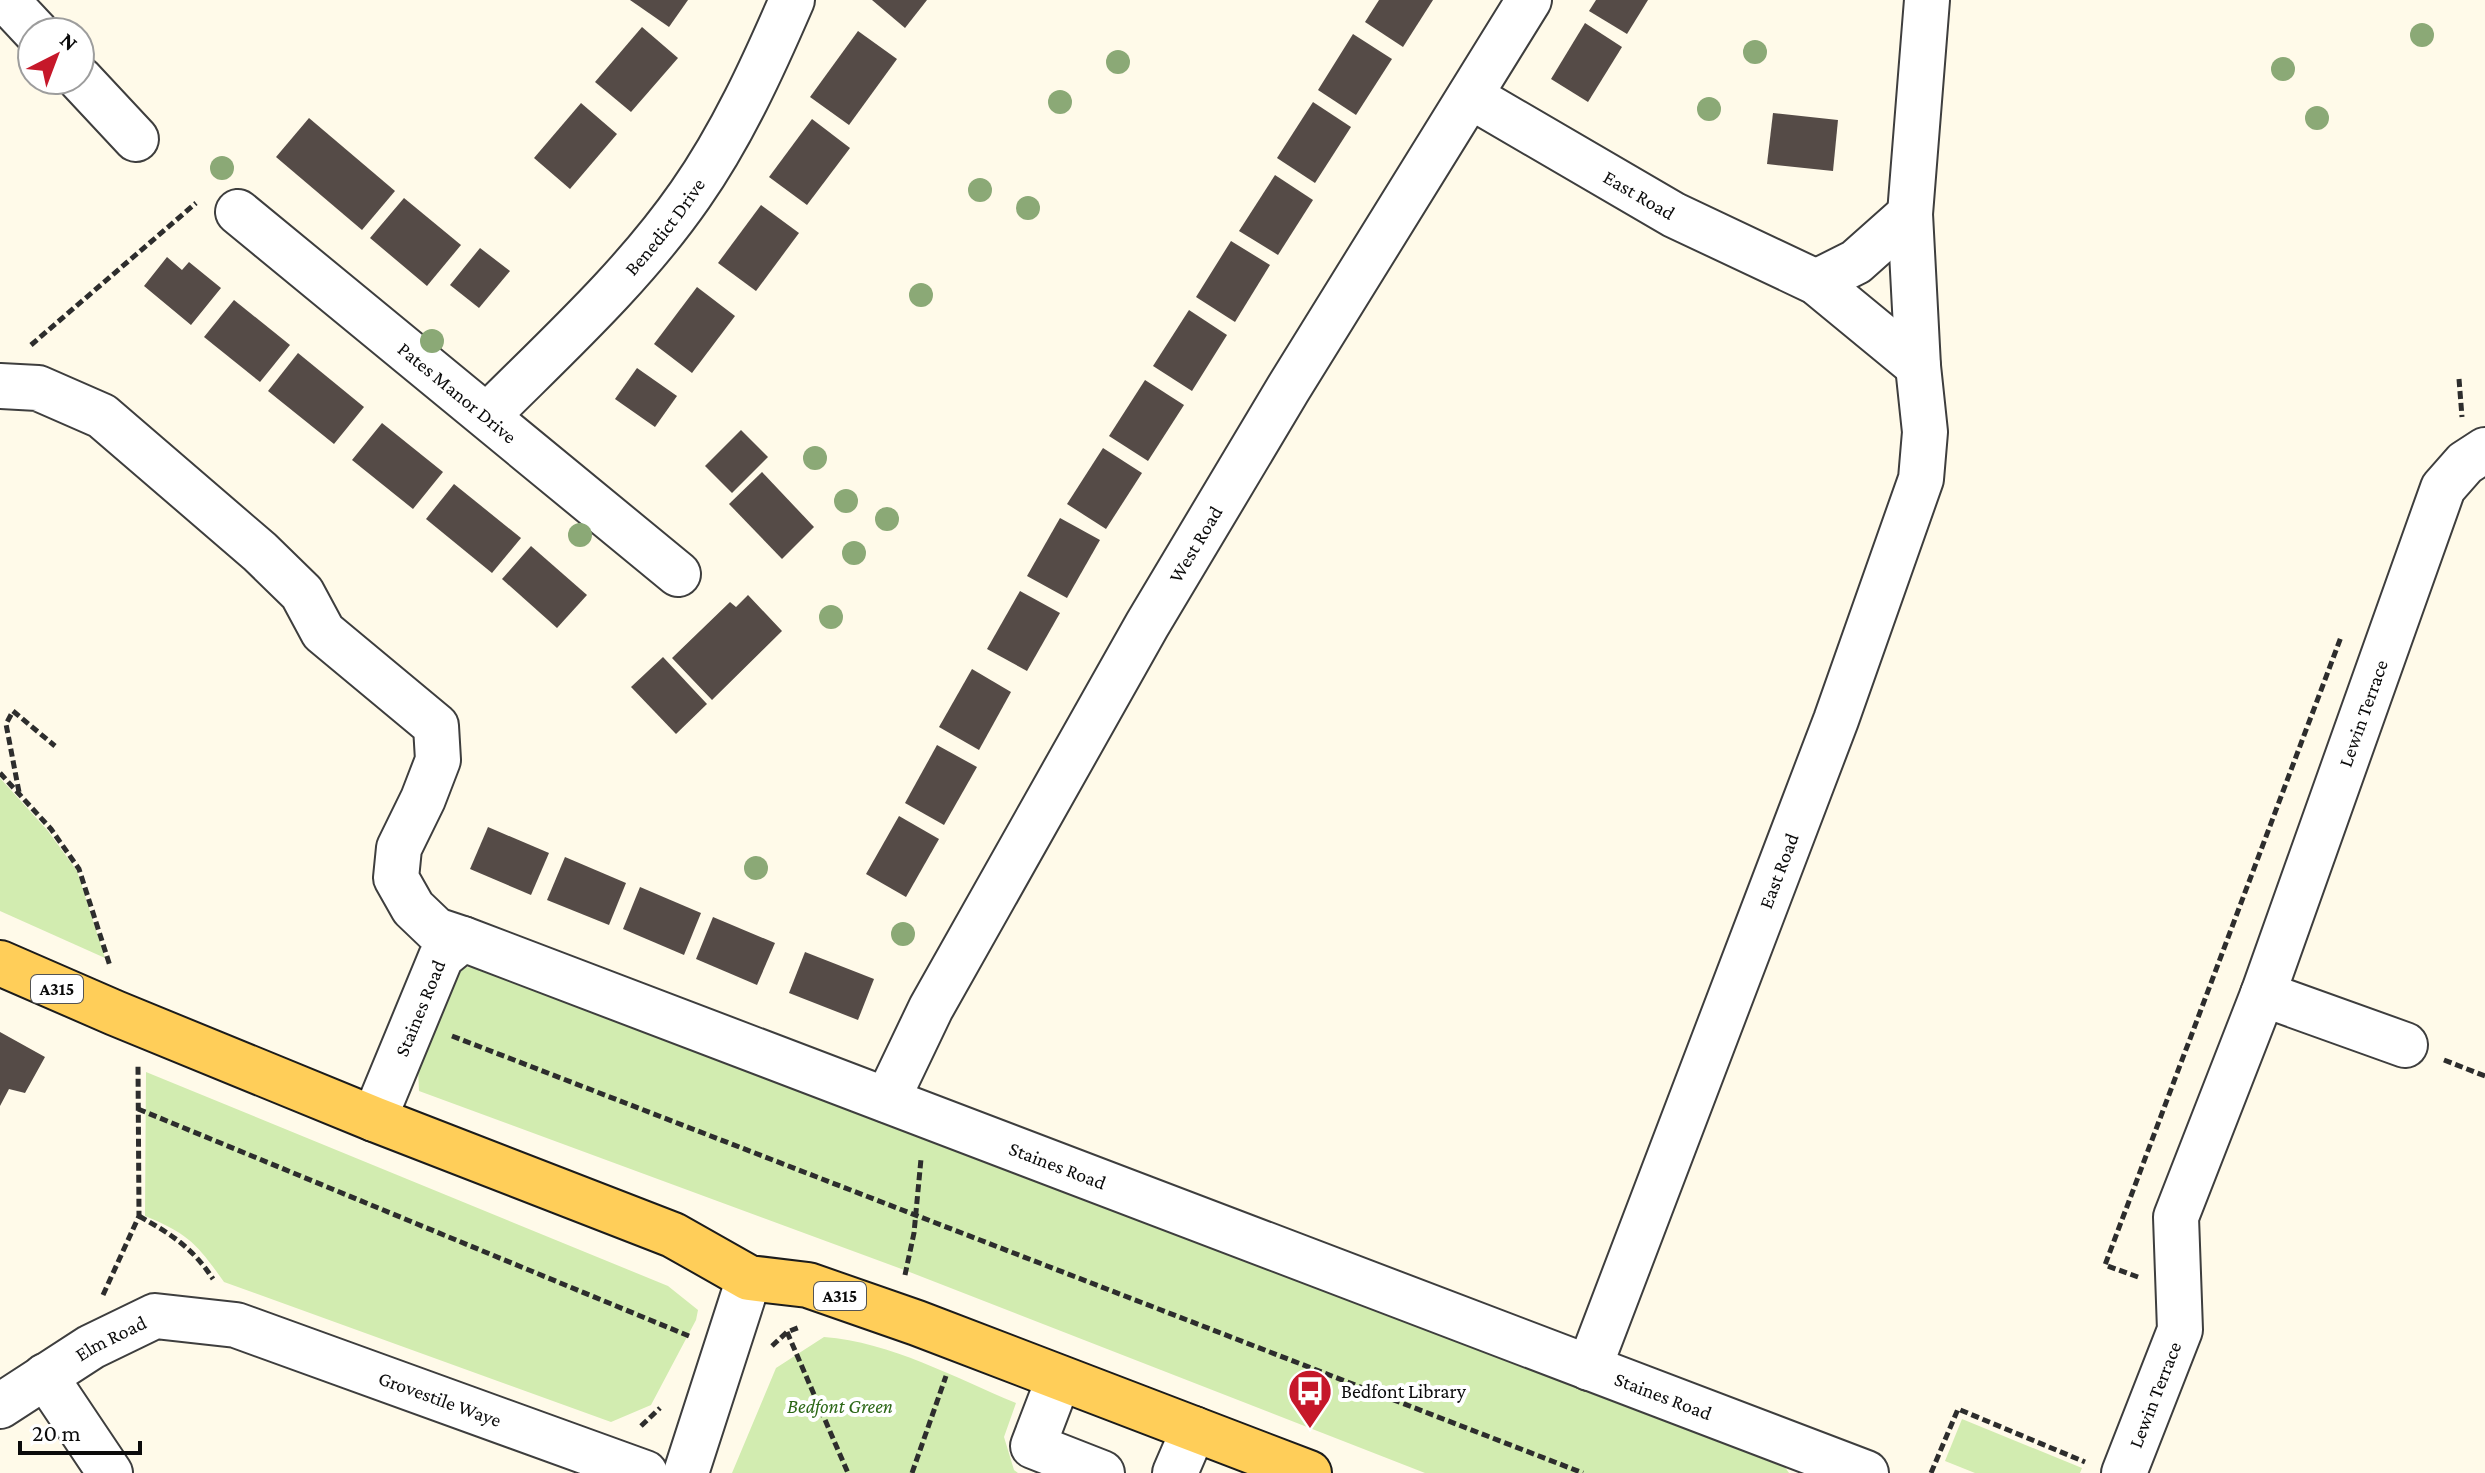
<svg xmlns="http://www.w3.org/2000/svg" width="2485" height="1473" font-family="'Crimson Pro',serif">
<rect width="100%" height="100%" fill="#fffae9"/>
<!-- green -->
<g fill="#d2ecb0">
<polygon points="0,778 48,831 77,871 105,958 0,911"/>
<polygon points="465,967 514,970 1780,1460 1789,1473 1425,1473 907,1271 419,1091 418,1068 450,980"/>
<path d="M146,1072L668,1286L698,1310L696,1320L651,1405L611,1422L224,1282C197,1244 189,1234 145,1216Z"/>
<path d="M824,1337C891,1342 955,1378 1016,1403L1004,1437L1014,1470L1018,1473H732L776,1368Z"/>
<polygon points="1962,1419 2082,1468 2080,1473 1975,1473 1945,1461"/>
</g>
<!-- building -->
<g fill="#554b47">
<polygon points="630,0 688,0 669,27"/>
<polygon points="872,0 927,0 905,28"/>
<polygon points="1379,0 1433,0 1403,47 1365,22"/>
<polygon points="1596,0 1648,0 1627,34 1589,11"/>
<polygon points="1585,23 1622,47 1588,102 1551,79"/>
<polygon points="642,27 678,58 631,112 595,82"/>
<polygon points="858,31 897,59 849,125 810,97"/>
<polygon points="1353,34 1392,59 1356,115 1318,90"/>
<polygon points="1313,102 1351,127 1315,183 1277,158"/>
<polygon points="581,103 617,134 570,189 534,158"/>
<polygon points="1773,113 1838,120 1833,171 1767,164"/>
<polygon points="309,118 395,191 362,230 276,157"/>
<polygon points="812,119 850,148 807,205 769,177"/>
<polygon points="1275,175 1313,200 1278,255 1239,231"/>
<polygon points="404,198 461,245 427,286 370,238"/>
<polygon points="761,205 799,233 756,291 718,263"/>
<polygon points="1231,241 1270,265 1235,322 1196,297"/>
<polygon points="480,248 510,271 479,308 450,285"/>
<polygon points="167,257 182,270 189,262 221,288 191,325 144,286"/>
<polygon points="697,287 735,316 692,373 654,344"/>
<polygon points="234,300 290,345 260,382 204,337"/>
<polygon points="1189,310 1227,335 1192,391 1153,366"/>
<polygon points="298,353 364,407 334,444 268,391"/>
<polygon points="637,368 677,396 655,427 615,399"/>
<polygon points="1145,380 1184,405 1148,461 1109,436"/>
<polygon points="382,423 443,472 413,509 352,460"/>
<polygon points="741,430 768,457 732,493 705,466"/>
<polygon points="1103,448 1142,473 1106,529 1067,504"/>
<polygon points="762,472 814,527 782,559 729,504"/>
<polygon points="454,484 521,538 492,573 426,519"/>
<polygon points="1060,518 1100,540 1067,598 1027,576"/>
<polygon points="531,546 587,595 557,628 502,579"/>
<polygon points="1020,591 1060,613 1027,671 987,649"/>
<polygon points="748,595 782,631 712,700 672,658 730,602 736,607"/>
<polygon points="663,657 707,704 676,734 631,687"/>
<polygon points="972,669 1011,692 979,750 939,727"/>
<polygon points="937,745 977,767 944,825 905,803"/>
<polygon points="899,816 939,839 906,897 866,874"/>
<polygon points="488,827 549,853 531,895 470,869"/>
<polygon points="565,857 626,883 609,925 547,900"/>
<polygon points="640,887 701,913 684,955 623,929"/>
<polygon points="713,917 775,943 757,985 696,959"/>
<polygon points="805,952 874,979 858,1020 789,993"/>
<polygon points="0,1032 45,1057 25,1093 9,1089 0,1106"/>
</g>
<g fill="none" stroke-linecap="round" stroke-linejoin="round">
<!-- minor casing -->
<g stroke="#3e3e3e" stroke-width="48">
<g id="minor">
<polyline points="6,0 36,32"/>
<polyline points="80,79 136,139"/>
<path id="s1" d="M1470,96L1674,215L1816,282L1918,366"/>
<path id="s2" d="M238,212L678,574"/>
<polyline points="1816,282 1856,262 1910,214"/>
<polyline points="0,386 38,388 102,416 260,552 302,593 323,632 436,726 438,760 423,799 399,848 396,878 413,908 436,930 463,939"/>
<path id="s3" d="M487,416C557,346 633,277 690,195C732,135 763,67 792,0"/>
<polyline points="2263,994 2405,1045"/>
<path id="s4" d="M887,1100L931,1008L1147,625L1288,389L1529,0"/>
<path id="s5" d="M374,1119L441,957L463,939L1866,1473"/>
<path id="s6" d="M1589,1368L1836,720L1921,479L1925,432L1918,366L1910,214L1927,0"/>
<polyline points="45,1376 110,1473"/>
<polyline points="1059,1378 1033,1446 1102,1473"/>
<path id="s7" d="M0,1406L91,1347L155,1316L236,1325L645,1473"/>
<polyline points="686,1473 749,1278"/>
<polyline points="1175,1473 1194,1429"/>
<path id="s8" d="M2124,1473L2180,1330L2176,1217L2263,994L2443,488L2465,463L2485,450"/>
</g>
</g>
<!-- major casing -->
<g stroke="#1c1c1c" stroke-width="48">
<polyline id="major" points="0,963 115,1013 374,1119 673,1235 749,1278 808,1285 917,1323 1309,1473"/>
</g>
<!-- path -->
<g stroke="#2d2d2d" stroke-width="5" stroke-dasharray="8 4" stroke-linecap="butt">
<polyline points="31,345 196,203"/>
<polyline points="2459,379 2462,417"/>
<polyline points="0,773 51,829 79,869 110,966"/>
<polyline points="19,792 6,724 13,711 55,746"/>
<polyline points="452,1036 1583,1473"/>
<polyline points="2444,1060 2485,1076"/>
<polyline points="138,1109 689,1336"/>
<path d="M139,1216C172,1235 192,1247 213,1279"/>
<polyline points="905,1275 914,1233 921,1159"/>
<polyline points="2138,1277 2105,1265 2341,637"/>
<polyline points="103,1295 139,1216 138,1065"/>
<polyline points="787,1332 848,1473"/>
<polyline points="772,1346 787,1332 800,1327"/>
<polyline points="641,1426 660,1408"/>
<polyline points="912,1473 946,1376"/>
<polyline points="1931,1473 1958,1409 2085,1462"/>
</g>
<!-- minor -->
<use href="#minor" stroke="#fff" stroke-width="44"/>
<!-- major -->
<use href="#major" stroke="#ffce59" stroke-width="44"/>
</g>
<!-- trees -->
<g fill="#8ba976">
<circle cx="2422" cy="35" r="12"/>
<circle cx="1755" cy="52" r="12"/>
<circle cx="1118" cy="62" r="12"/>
<circle cx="2283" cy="69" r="12"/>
<circle cx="1060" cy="102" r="12"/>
<circle cx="1709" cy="109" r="12"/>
<circle cx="2317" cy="118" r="12"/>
<circle cx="222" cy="168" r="12"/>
<circle cx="980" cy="190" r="12"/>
<circle cx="1028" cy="208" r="12"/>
<circle cx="921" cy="295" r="12"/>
<circle cx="432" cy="341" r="12"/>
<circle cx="815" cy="458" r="12"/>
<circle cx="846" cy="501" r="12"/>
<circle cx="887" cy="519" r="12"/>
<circle cx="580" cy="535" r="12"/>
<circle cx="854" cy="553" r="12"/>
<circle cx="831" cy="617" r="12"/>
<circle cx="756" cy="868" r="12"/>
<circle cx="903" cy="934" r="12"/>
</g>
<!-- icons -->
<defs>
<g id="bus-pin" transform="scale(2.3)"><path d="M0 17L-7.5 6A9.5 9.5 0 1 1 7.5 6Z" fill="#c6182a" stroke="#fff"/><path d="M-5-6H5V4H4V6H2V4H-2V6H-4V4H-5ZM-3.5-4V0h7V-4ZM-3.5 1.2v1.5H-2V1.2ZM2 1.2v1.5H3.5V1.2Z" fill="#fff"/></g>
</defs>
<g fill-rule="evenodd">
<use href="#bus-pin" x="1310" y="1391"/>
</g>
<g text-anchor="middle" stroke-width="8" stroke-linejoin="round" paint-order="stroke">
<!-- shield labels -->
<g fill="#fff" stroke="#545454" stroke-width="2">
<rect x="31" y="975" width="52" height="28" rx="6"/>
<rect x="814" y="1282" width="52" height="28" rx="6"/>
</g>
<g font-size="18" font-weight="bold" fill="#0b0b0b">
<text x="57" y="995">A315</text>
<text x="840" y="1302">A315</text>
</g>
<!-- street labels -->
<g font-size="20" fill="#0b0b0b" stroke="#fff">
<text dy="7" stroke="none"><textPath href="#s1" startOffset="196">East Road</textPath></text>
<text dy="7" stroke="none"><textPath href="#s3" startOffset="260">Benedict Drive</textPath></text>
<text dy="7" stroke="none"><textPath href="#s2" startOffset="284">Pates Manor Drive</textPath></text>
<text dy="7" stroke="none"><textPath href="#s4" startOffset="636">West Road</textPath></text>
<text dy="7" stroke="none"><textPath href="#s8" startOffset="804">Lewin Terrace</textPath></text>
<text dy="7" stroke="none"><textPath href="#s6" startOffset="532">East Road</textPath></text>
<text dy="7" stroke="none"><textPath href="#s5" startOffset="120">Staines Road</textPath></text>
<text dy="7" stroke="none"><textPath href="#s5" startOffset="840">Staines Road</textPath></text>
<text dy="7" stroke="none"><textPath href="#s7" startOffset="130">Elm Road</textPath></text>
<text dy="7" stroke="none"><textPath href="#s8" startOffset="84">Lewin Terrace</textPath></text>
<text dy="7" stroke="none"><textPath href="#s5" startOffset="1488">Staines Road</textPath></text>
<text dy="7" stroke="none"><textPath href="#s7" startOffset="478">Grovestile Waye</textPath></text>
</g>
<!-- poi labels -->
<g font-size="20" fill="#0b0b0b" stroke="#fff" text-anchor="start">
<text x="1341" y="1398">Bedfont Library</text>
</g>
<!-- park labels -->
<g font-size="20" font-style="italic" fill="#2c6717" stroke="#fff">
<text x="840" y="1413">Bedfont Green</text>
</g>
</g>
<!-- north arrow -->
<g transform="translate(56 56) rotate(42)"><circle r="38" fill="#ffffff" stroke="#9d9d9d" stroke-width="2"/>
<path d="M0-6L14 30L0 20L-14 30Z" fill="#c6182a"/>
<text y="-12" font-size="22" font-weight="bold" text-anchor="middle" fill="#0b0b0b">N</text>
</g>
<!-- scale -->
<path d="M20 1441v12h120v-12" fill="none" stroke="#0b0b0b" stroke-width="4"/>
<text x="32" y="1441" font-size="24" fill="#0b0b0b" stroke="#ffffff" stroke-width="6" paint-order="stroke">20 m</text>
</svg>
